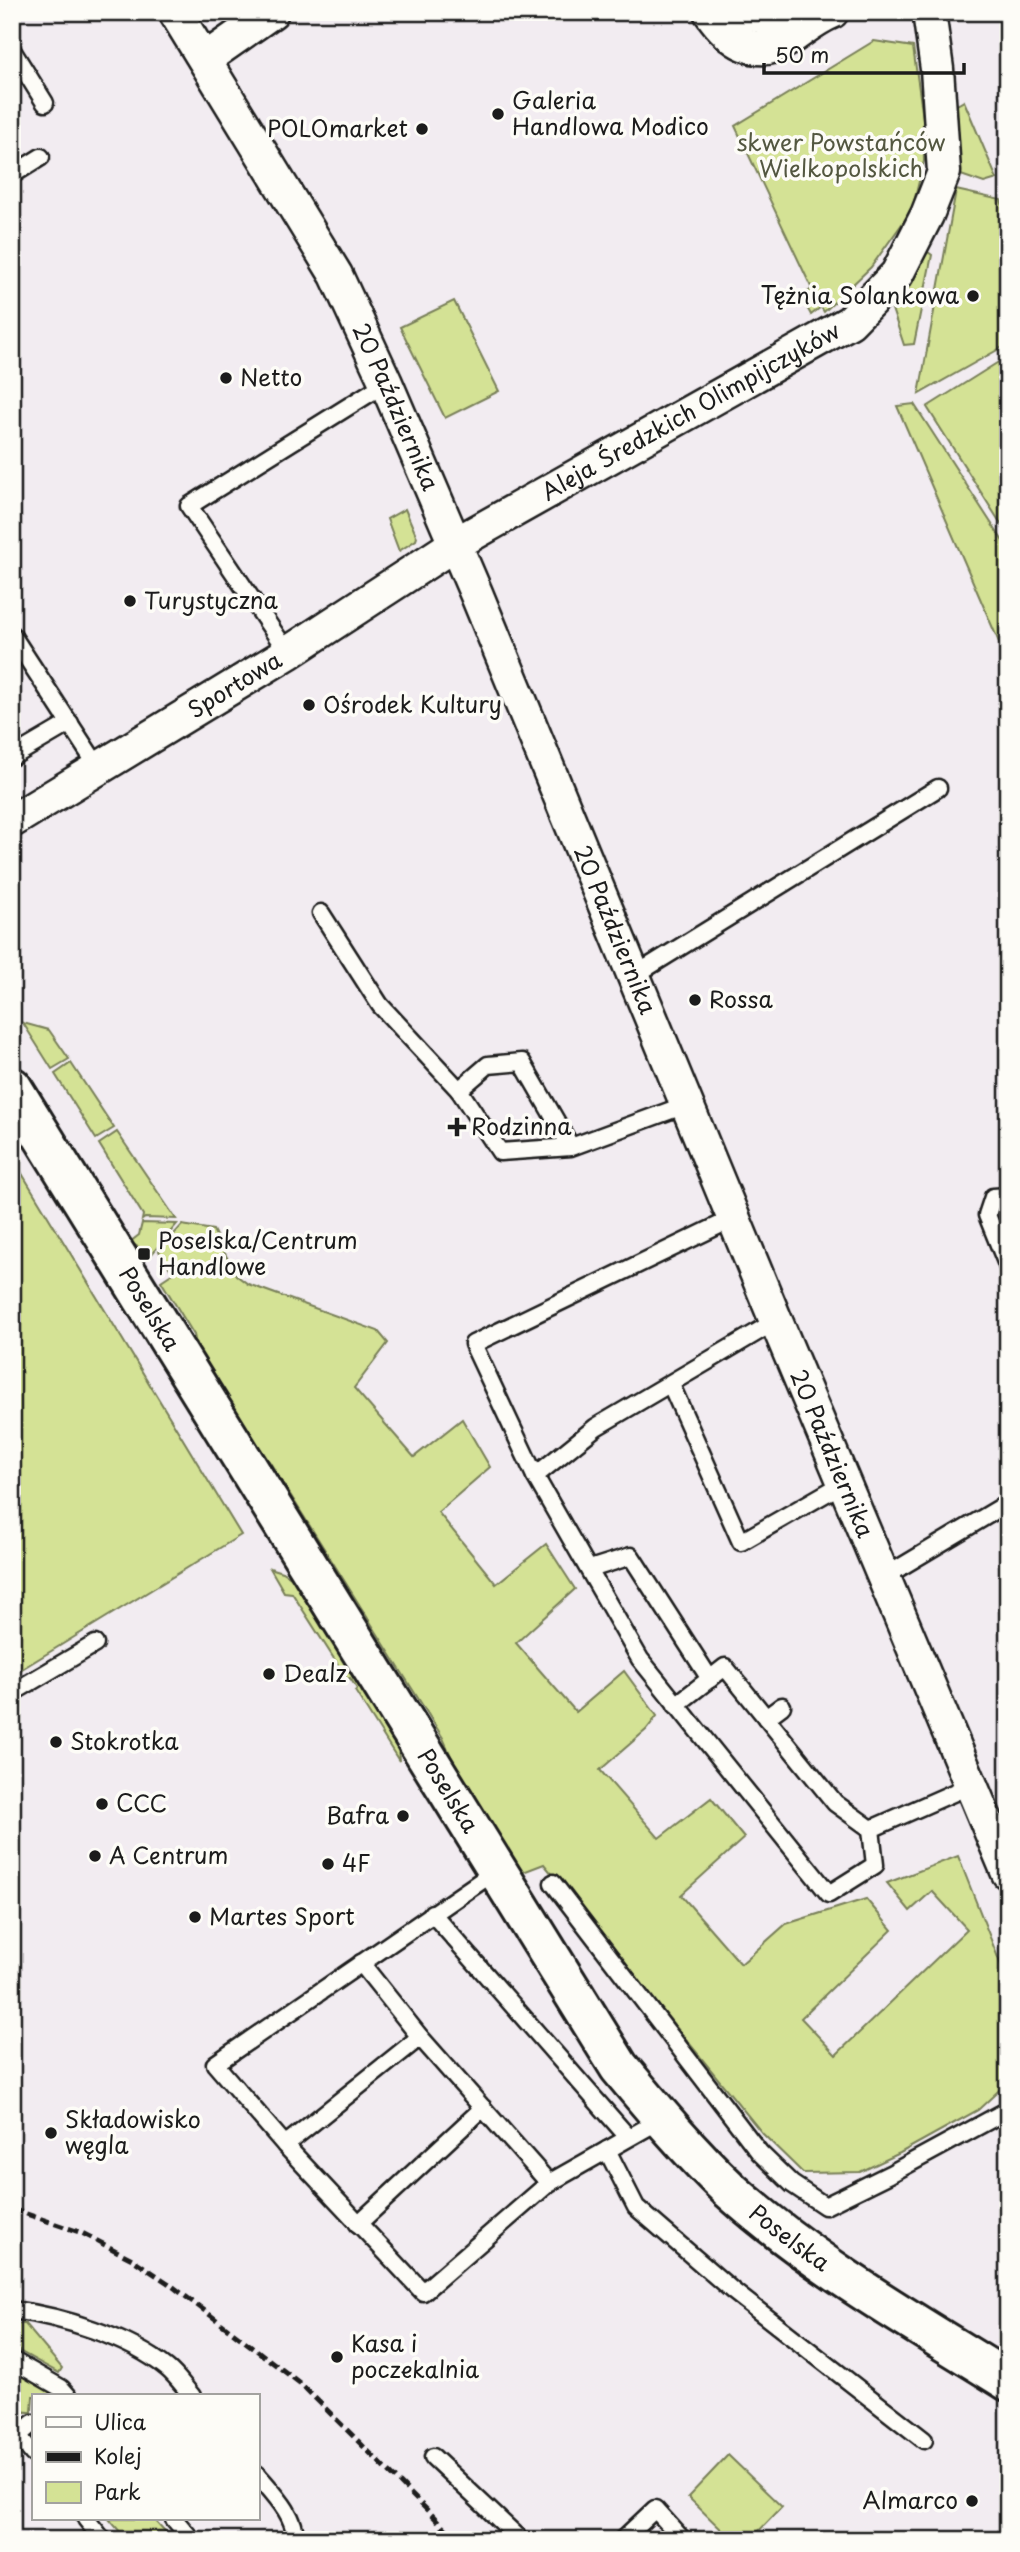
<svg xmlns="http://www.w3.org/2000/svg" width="1020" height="2552" font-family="'Playpen Sans',sans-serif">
<rect width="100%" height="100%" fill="#f2ecf1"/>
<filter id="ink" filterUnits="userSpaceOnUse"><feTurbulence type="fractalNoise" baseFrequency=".0143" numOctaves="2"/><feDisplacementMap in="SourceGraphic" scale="14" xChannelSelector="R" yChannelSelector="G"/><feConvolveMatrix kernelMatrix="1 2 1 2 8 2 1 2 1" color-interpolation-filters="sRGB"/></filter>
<g filter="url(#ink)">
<!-- green -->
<g fill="#d4e295" stroke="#787f58" stroke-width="2">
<polygon points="874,41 913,47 923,118 924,161 912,210 871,267 824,312 821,307 811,315 801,296 812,289 735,126"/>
<polygon points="964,101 997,179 984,183 958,174 957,105"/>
<polygon points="956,190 1001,200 1008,221 1008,344 919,394"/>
<polygon points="928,252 932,255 914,344 904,345 892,309 899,292"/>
<polygon points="454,301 499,391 445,418 400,327"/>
<polygon points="1008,356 1008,535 927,407"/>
<polygon points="914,404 1008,549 1008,663 897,406"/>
<polygon points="405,509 417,537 416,540 399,551 387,519"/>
<polygon points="23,1023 49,1030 69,1059 52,1069"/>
<polygon points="71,1063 114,1128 96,1139 55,1074"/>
<polygon points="117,1132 176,1219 145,1218 142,1220 143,1215 99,1144"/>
<polygon points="12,1157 241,1535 12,1675"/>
<polygon points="142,1223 177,1224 151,1255 130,1242 139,1235"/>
<polygon points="182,1225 213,1230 236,1275 248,1284 378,1331 388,1343 354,1388 414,1457 462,1419 490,1467 438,1512 496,1584 546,1544 575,1589 516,1643 576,1712 624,1671 657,1716 646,1730 600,1770 659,1838 711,1798 744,1838 681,1895 741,1964 786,1924 866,1899 892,1930 801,2018 836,2055 967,1929 932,1891 910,1911 887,1883 958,1856 1008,1983 1008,2082 978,2110 900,2153 860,2172 803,2173 762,2133 544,1864 518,1874 465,1788 443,1738 269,1461 200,1363 194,1335 161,1281 173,1273 159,1251"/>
<polygon points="270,1568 283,1572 297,1581 398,1745 399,1761 355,1691 357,1689 350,1678 347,1679 292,1593 284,1592"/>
<polygon points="12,2324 25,2324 62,2368 59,2373 12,2347"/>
<path d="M12,2370L46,2389L53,2396H33L32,2412C7,2414 12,2387 12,2370Z"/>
<polygon points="728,2455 782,2507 750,2540 732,2540 688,2497"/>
<polygon points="109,2519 154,2519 173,2540 127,2540"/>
</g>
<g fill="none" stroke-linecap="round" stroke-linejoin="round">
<!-- lane casing -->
<g stroke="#1c1c1c" stroke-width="21">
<g id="lane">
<polyline points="12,50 45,103"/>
<polyline points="12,175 41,157"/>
<polyline points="12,635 98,767"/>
<polyline points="288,653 189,506 386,383"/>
<polyline points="12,757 70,723"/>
<polyline points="321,913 380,1005 459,1090"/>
<polyline points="635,975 938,788"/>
<polyline points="571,1147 522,1062 488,1065 459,1090 500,1152 571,1147 688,1104"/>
<polyline points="1008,1196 993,1197 987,1215 1008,1267"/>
<polyline points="776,1321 596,1427 535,1476 640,1659 829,1894 875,1865 871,1829 971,1785"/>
<polyline points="671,1385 741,1542 844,1483"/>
<polyline points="535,1476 473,1344 734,1218"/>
<polyline points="590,1569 631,1556 710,1679"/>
<polyline points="884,1577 1008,1503"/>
<polyline points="12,1693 95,1644"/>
<polyline points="676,1705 725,1667 835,1803 871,1829"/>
<polyline points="766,1718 782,1706"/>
<polyline points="497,1870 215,2064 285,2145 423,2292 549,2183 662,2119"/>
<polyline points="553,1883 760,2153 792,2184 825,2206 890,2174 1008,2110"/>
<polyline points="432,1913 628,2137"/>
<polyline points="361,1963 420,2037 549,2183"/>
<polyline points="285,2145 420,2037"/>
<polyline points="607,2150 636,2207 733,2291 924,2440"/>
<polyline points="358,2224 483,2108"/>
<path d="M12,2310C60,2316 129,2337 167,2368C177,2376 184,2387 192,2396"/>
<polyline points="12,2360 61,2388 68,2396"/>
<polyline points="12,2428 33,2454"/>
<polyline points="18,2436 33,2423"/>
<polyline points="433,2457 521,2540"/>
<path d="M257,2474C272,2492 297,2516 295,2540"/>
<polyline points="86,2519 103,2540"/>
<polyline points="174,2519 192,2540"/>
<polyline points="622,2540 655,2509 683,2540"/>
</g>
</g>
<!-- street casing -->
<g stroke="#1c1c1c" stroke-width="37">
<g id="street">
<path id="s1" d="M175,12L336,275L386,383L476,593L776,1321L1008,1873"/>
<path d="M710,12C729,40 757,61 789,39C804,29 815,19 832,12"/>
<polyline points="743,12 775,20 814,19"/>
<polyline points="205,59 272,12"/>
<path id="s2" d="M12,821L288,653L455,544L850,322L897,274L927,215L944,172L937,69L929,12"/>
</g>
</g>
<!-- secondary casing -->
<g stroke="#1c1c1c" stroke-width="44">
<g id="secondary">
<path id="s3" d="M12,1087L619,2067C654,2109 690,2152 730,2190C813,2265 914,2322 1008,2381"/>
</g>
</g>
<!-- lane -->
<use href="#lane" stroke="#fdfcf7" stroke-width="16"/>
<!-- street -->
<use href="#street" stroke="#fdfcf7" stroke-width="32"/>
<!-- secondary -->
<use href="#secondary" stroke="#fdfcf7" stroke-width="38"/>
<!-- rail -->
<polyline stroke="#1c1c1c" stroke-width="5" stroke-dasharray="10 5" stroke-linecap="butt" points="12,2209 82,2233 132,2259 168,2283 301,2384 457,2540"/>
</g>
</g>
<!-- markers -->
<g fill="#1c1c1c" stroke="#fdfcf7" stroke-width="2.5">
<circle cx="498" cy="114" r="7"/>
<circle cx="422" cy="129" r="7"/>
<circle cx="973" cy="296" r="7"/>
<circle cx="226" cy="378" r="7"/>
<circle cx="130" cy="601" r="7"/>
<circle cx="309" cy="705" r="7"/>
<circle cx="695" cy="1000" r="7"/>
<path d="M453.5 1116.5h7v7h7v7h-7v7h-7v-7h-7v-7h7z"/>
<rect x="137" y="1247" width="14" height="14" rx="3.5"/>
<circle cx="269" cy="1674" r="7"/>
<circle cx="56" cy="1742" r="7"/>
<circle cx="102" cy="1804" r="7"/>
<circle cx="403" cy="1816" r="7"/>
<circle cx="95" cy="1856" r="7"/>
<circle cx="328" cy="1864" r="7"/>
<circle cx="195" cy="1917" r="7"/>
<circle cx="51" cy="2133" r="7"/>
<circle cx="337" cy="2357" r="7"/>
<circle cx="972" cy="2501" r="7"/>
</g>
<g text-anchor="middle" stroke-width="7" stroke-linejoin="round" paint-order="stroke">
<!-- poi labels -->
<g font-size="23" fill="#1c1c1c" stroke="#fdfcf7" text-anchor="start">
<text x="512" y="109">Galeria<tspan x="512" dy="26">Handlowa Modico</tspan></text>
<text x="408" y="137" text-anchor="end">POLOmarket</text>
<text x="959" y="304" text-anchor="end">Tężnia Solankowa</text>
<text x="240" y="386">Netto</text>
<text x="144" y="609">Turystyczna</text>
<text x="323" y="713">Ośrodek Kultury</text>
<text x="709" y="1008">Rossa</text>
<text x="471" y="1135">Rodzinna</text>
<text x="158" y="1249">Poselska/Centrum<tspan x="158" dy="26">Handlowe</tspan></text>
<text x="283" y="1682">Dealz</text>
<text x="70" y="1750">Stokrotka</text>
<text x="116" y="1812">CCC</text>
<text x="389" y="1824" text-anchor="end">Bafra</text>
<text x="109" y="1864">A Centrum</text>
<text x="342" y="1872">4F</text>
<text x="209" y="1925">Martes Sport</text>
<text x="65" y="2128">Składowisko<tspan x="65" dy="26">węgla</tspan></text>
<text x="351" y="2352">Kasa i<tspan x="351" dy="26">poczekalnia</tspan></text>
<text x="958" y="2509" text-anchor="end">Almarco</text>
</g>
<!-- park labels -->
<g font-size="23" fill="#535740" stroke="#fdfcf7">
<text x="841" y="151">skwer Powstańców<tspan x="841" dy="26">Wielkopolskich</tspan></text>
</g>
<!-- street labels -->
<g font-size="23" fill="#1c1c1c" stroke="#fdfcf7">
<text dy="8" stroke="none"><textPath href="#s1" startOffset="453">20 Października</textPath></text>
<text dy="8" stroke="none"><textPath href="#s2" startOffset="793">Aleja Średzkich Olimpijczyków</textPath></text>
<text dy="8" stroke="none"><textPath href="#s2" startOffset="261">Sportowa</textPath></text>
<text dy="8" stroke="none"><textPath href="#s1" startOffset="1020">20 Października</textPath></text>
<text dy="8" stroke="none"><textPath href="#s3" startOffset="261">Poselska</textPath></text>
<text dy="8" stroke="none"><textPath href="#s1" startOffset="1587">20 Października</textPath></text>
<text dy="8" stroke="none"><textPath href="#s3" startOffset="828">Poselska</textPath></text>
<text dy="8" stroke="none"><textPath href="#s3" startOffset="1395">Poselska</textPath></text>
</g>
</g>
<!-- margin -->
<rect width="1020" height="2552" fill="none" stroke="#fdfcf7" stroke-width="42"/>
<rect x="21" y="21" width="978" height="2510" fill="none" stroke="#1c1c1c" stroke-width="2.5" filter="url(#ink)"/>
<!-- legend -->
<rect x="32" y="2394" width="228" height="126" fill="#fdfcf7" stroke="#a3a29f" stroke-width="2"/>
<rect x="46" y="2417" width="35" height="10" fill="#fdfcf7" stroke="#a3a29f" stroke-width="2"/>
<text x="94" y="2430" font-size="21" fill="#1c1c1c">Ulica</text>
<rect x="46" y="2452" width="35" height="10" fill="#1c1c1c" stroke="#a3a29f" stroke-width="2"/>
<text x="94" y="2464" font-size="21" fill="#1c1c1c">Kolej</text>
<rect x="46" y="2482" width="35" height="21" fill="#d4e295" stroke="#a3a29f" stroke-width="2"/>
<text x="94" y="2500" font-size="21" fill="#1c1c1c">Park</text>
<!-- scale -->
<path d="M764 63v10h200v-10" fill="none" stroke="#1c1c1c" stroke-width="3.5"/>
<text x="775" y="63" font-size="21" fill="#1c1c1c" stroke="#fdfcf7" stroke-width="5" paint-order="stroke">50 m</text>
</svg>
